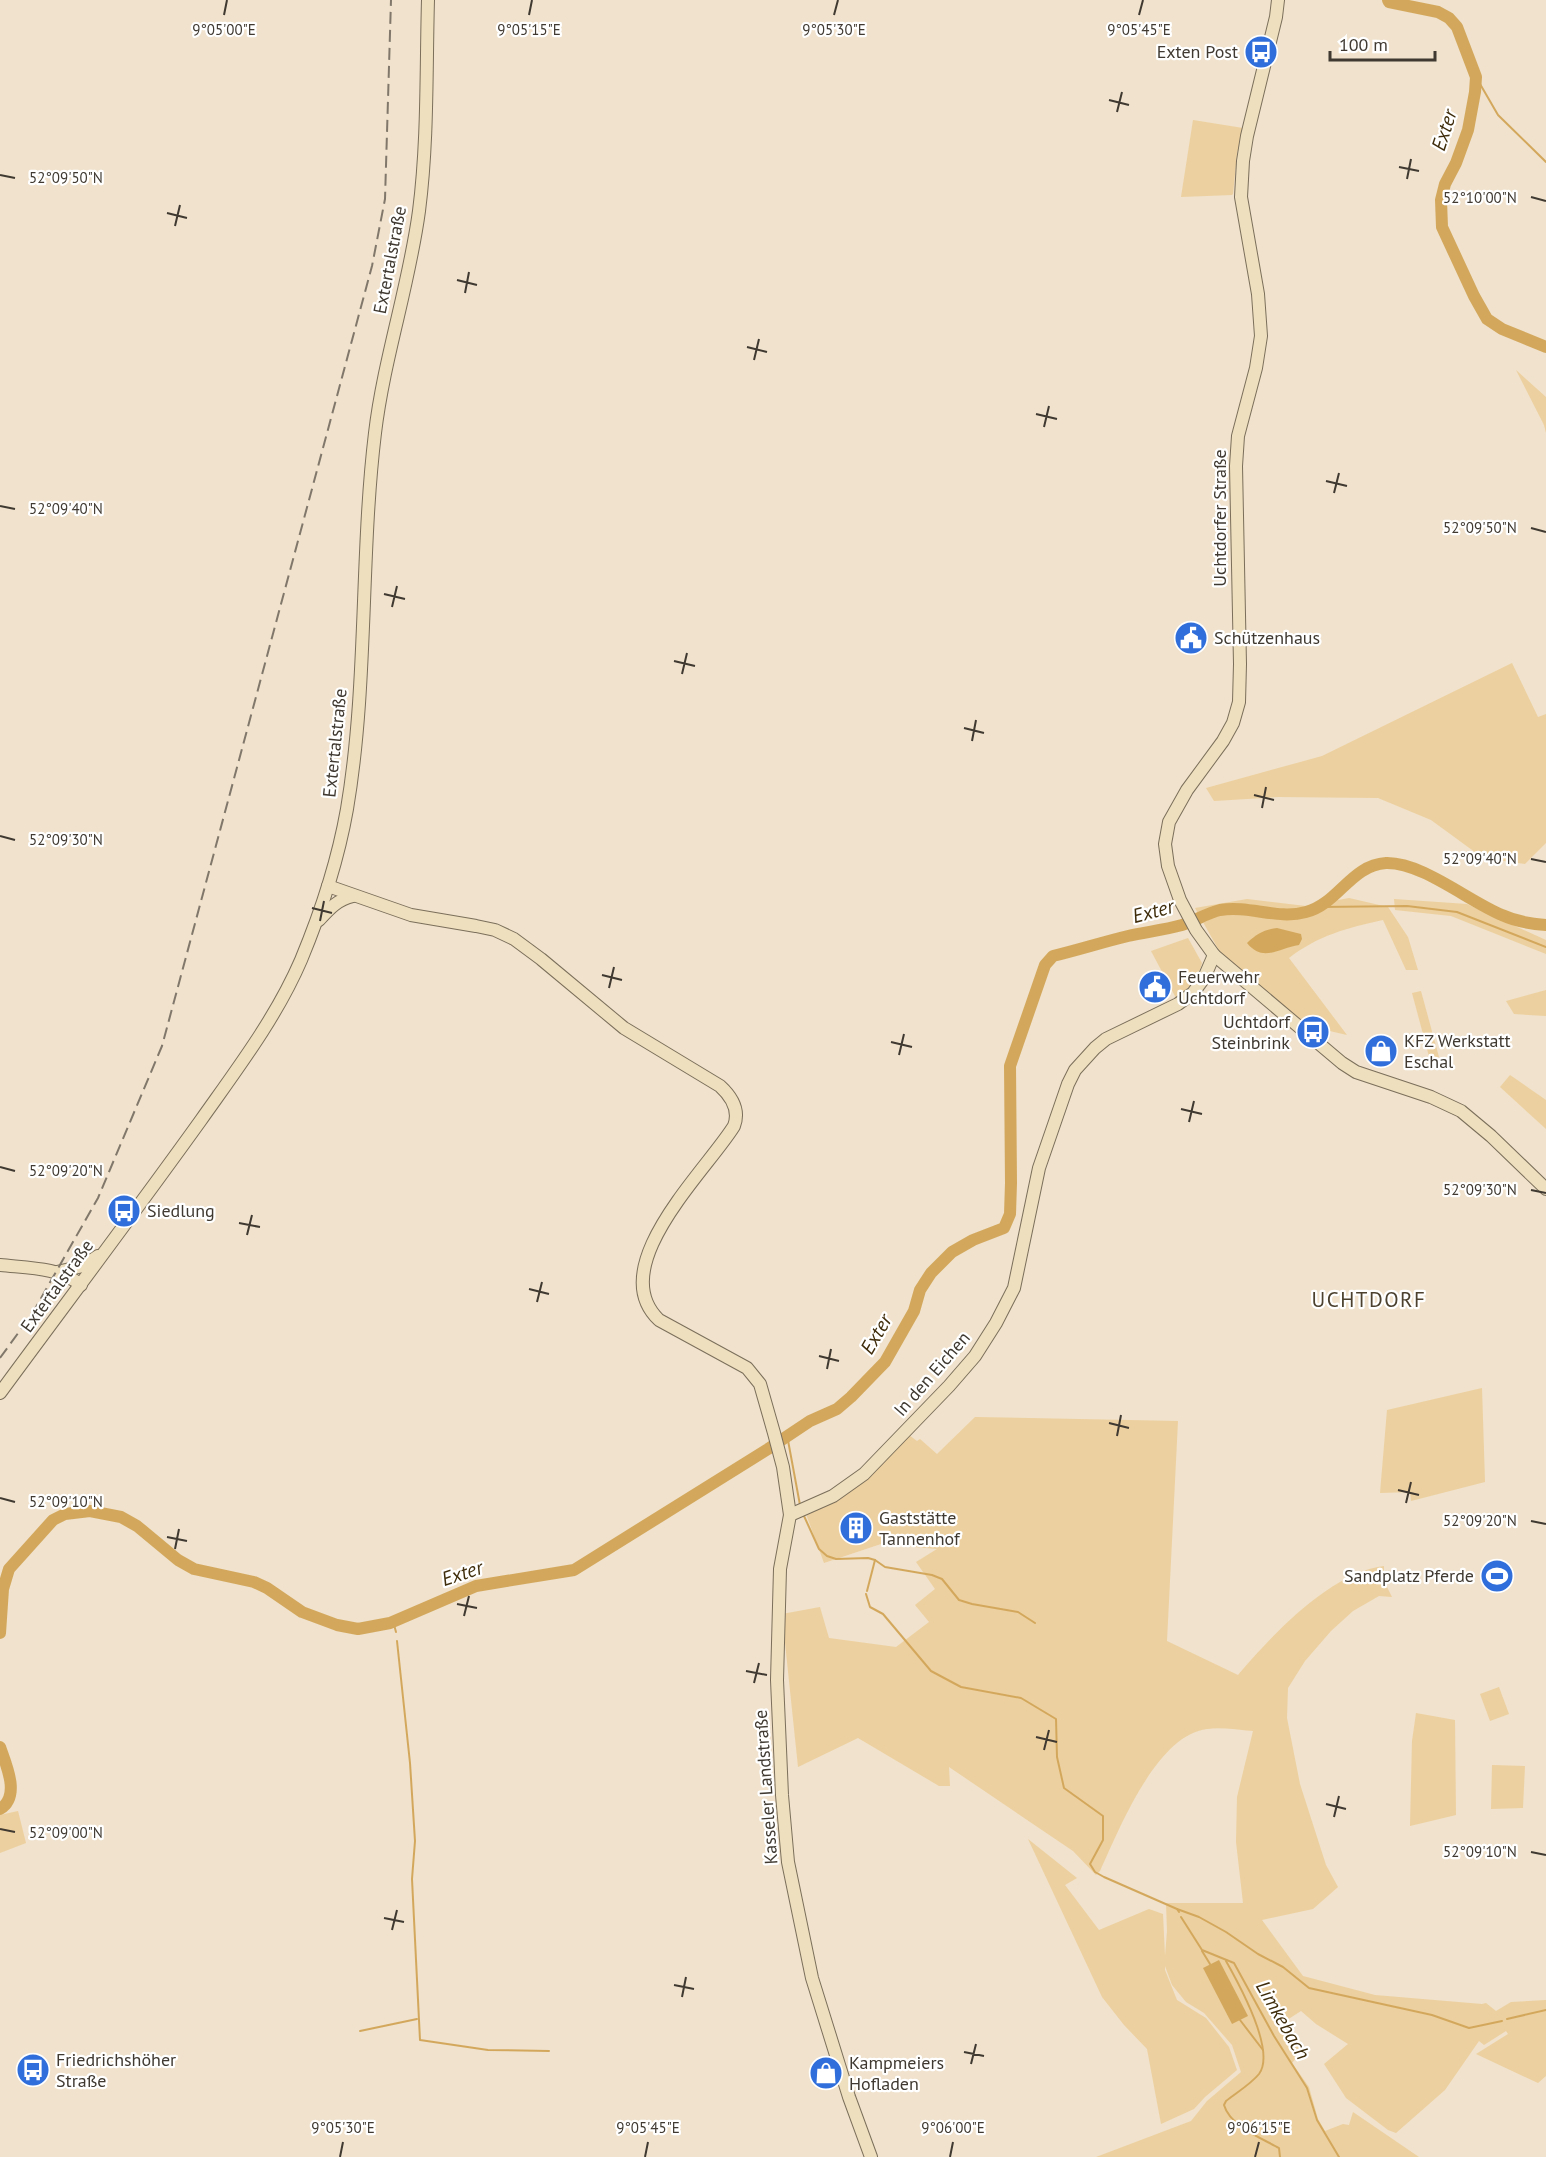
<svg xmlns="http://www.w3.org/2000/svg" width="1546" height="2157" font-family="'PT Sans',sans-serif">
<rect width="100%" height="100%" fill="#f0e2cc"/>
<!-- green -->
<g fill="#edd09f">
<polygon points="1193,120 1243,128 1237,154 1233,194 1232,195 1181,197"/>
<polygon points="1516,370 1546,397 1546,433 1544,425"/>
<polygon points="1512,663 1538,717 1546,714 1546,843 1525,864 1483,858 1431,820 1378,798 1278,797 1214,801 1206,788 1322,756"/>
<path d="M1349,898L1388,907L1408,937L1418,970H1406L1383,920C1347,928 1319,935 1289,958L1347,1035L1304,1025L1221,954L1195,908L1247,899L1306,906Z"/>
<polygon points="1394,899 1467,904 1546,940 1546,954 1451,916 1395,910"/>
<path d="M1188,938L1202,963C1198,979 1189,988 1176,998L1151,951Z"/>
<polygon points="1546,990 1546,1016 1514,1014 1506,1001"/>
<polygon points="1421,991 1439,1057 1430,1060 1412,993"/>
<polygon points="1510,1075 1546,1100 1546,1129 1500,1087"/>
<polygon points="1482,1388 1485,1482 1411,1501 1410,1492 1380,1493 1387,1410"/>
<path d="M975,1417L1178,1421L1167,1641L1238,1675C1271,1636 1331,1572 1384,1566V1581L1392,1597L1379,1596L1353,1611L1331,1631L1305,1661L1288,1688L1287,1718L1300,1784L1326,1865L1338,1887L1313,1909L1262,1920L1303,1976L1375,1995L1482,2004L1486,2003L1496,2011L1511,2002L1546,2000V2076L1538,2083L1476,2054L1508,2034L1506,2031L1484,2045L1479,2041L1445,2090L1396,2133L1388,2130L1346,2098L1324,2064L1348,2044L1316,2024L1301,2011L1287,2020L1304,2048L1292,2063L1309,2087L1318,2119L1325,2131L1343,2124L1349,2125L1353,2112L1419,2157H1096L1191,2121L1207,2101L1241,2072L1232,2045L1204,2013L1186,2002L1172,1985L1165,1966V1970L1177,2000L1206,2018L1229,2047L1237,2070L1205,2097L1194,2109L1161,2124L1147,2049L1124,2025L1102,1997L1028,1839L1077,1878L1065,1885L1099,1930L1149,1909L1163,1914L1165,1956L1167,1931L1166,1903H1243L1236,1842L1237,1797L1253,1731C1238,1730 1222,1727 1207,1729C1156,1735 1119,1830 1100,1871L1096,1875L1073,1851L949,1767L950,1786H939L858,1738L798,1767L782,1614L820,1607L829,1638L896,1647L929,1622L915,1605L935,1589L916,1562L937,1549L881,1544L824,1563L806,1514L909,1435L917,1441L920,1439L937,1454Z"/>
<polygon points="1489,1563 1507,1564 1505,1590 1486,1589"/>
<polygon points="1499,1687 1509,1714 1490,1721 1480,1694"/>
<polygon points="1416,1713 1455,1720 1456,1815 1410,1826 1412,1741"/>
<polygon points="1492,1765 1525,1766 1523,1808 1491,1809"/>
<polygon points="18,1811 26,1843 0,1853 0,1815"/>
</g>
<!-- water -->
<g fill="#d3a85d">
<path d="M1277,928L1301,934L1302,939L1299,945C1279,948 1263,963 1247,943C1257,934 1263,930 1277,928Z"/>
<polygon points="1219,1960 1248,2016 1232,2024 1203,1968"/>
</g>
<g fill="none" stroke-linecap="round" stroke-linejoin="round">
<!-- stream -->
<g stroke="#d3a85d" stroke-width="2">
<polyline points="1476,77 1498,115 1546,162"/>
<polyline points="1320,907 1407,906 1457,912 1546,947"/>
<polyline points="787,1435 800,1505"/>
<polyline points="804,1516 819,1549 827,1556 836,1559 868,1558 875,1560 885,1567 932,1575 942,1579 959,1600 972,1604 1018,1612 1035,1623"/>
<polyline points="867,1591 875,1560"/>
<polyline points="866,1594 870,1607 883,1614 931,1671 961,1687 1021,1698 1056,1719 1057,1757 1064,1788 1103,1816 1103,1840 1090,1864 1095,1872 1104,1877 1177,1909 1179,1912"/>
<polyline points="393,1621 396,1632"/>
<polyline points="397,1641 410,1763 415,1841 412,1879 420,2040 488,2050 549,2051"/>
<polyline points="1177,1909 1199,1917 1226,1932 1258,1954 1283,1967 1309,1988 1432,2015 1469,2028 1502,2021"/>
<polyline points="1181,1917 1202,1950 1234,1963 1274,2036 1307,2088 1317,2120 1339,2157"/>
<polyline points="1202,1951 1210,1964"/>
<path d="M1226,1961C1239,1984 1276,2051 1259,2074C1251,2084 1236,2093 1226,2101L1224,2105C1230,2126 1261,2138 1279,2148L1280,2157"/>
<polyline points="1507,2019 1546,2010"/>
<polyline points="1240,2020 1263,2050"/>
<polyline points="360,2031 417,2019"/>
</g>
<!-- river -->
<g stroke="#d3a85d" stroke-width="12">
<polyline points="1388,0 1389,2 1438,12 1449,18 1457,27 1476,77 1475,92 1468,130 1456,163 1445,184 1441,200 1442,227 1474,296 1487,319 1502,329 1546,347"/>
<path d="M0,1633L3,1589L9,1569L53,1520L65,1514L90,1511L121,1517L137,1526L178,1560L194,1569L254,1582L267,1588L302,1612L337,1625L358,1629L390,1623L476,1586L574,1570L768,1449L810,1421L837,1409L851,1397L885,1362L914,1311L920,1290L931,1273L952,1252L973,1240L1004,1228L1010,1214L1011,1183L1010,1066L1045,965L1053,956C1078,950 1103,942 1128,936C1146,932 1164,930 1182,925C1195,921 1207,913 1220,910C1250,905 1277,920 1306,912C1338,904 1351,865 1386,863C1422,862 1468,901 1502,915C1515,921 1531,924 1546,925"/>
<path d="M0,1747C6,1765 21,1796 0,1809"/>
</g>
<!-- secondary casing -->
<g stroke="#7b6f5b" stroke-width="14">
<g id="secondary">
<polyline points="1278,0 1276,17 1247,136 1243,161 1241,197 1258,294 1261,336 1256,368 1238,436 1236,466 1240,664 1239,702 1233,723 1223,741 1187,790 1169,822 1165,844 1168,866 1180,900 1196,930 1214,955 1342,1063 1356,1072 1431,1097 1461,1111 1491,1136 1546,1189"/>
<path d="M328,886L411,915L476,926L495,930L514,939L541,959L624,1028L720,1086C732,1097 740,1110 734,1126C707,1170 603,1267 659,1320L747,1368L760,1384L774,1433L783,1467L790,1515L780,1569L777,1680L782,1795L788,1862L812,1978L849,2097L871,2157"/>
<path d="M319,920C330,908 337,900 353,896"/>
<path d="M0,1265C27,1268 59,1267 81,1285"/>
<polyline points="57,1272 83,1266 98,1256"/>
<path d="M0,1393C67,1302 135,1212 201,1120C237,1069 276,1018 301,960C321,912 338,860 347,809C368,685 360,557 375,433C384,358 409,286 419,211C428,141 426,70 428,0"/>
<polyline points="790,1515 833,1496 864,1474 949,1386 975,1356 996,1323 1014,1288 1039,1168 1068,1084 1075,1070 1095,1048 1106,1039 1178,1004 1193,993 1204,978 1214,955"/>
</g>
</g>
<!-- secondary -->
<use href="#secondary" stroke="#eedfbe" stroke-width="12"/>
<!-- rail -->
<polyline stroke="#81786b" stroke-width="2" stroke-dasharray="12 6" stroke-linecap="butt" points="0,1358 32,1314 98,1198 162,1046 372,266 385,199 391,0"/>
</g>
<!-- ticks -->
<path fill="none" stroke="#3f3931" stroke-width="2" d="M224,15L227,0M529,15L532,0M834,15L838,0M1139,15L1143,0M1109,100L1129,105M1117,112L1122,92M1399,167L1419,171M0,175L15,178M1407,179L1411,159M1531,197L1546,201M167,213L187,218M175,226L180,205M457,280L477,285M465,293L469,272M747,347L767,352M754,360L759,339M1036,414L1057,419M1044,427L1049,406M1326,481L1347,486M1334,493L1339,473M0,506L15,509M1531,528L1546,532M384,594L405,599M392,607L397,586M674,661L695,666M682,674L687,653M964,728L984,733M972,741L976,720M1254,795L1274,800M1262,808L1266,787M0,836L15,840M1531,859L1546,862M312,908L332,913M320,921L324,901M602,975L622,980M609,988L614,967M891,1042L912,1047M899,1055L904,1034M1181,1109L1202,1114M1189,1122L1194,1101M0,1167L15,1171M1531,1190L1546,1193M239,1223L260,1227M247,1235L252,1215M529,1289L549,1294M537,1302L542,1282M819,1356L839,1361M827,1369L831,1349M1109,1423L1129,1428M1117,1436L1121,1415M1398,1490L1419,1495M0,1498L15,1502M1406,1503L1411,1482M1531,1521L1546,1524M167,1537L187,1541M175,1549L179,1529M457,1604L477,1608M464,1616L469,1596M746,1671L767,1675M754,1683L759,1663M1036,1737L1057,1742M1044,1750L1049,1730M1326,1804L1346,1809M1334,1817L1339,1796M0,1829L15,1832M1531,1852L1546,1855M384,1918L404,1922M392,1930L397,1910M674,1985L694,1989M682,1997L686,1977M964,2052L984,2056M971,2064L976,2044M340,2157L343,2142M645,2157L648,2142M950,2157L953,2142M1255,2157L1259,2142"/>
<!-- icons -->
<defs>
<g id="bus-disc" transform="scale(1.725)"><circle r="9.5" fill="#2f6edb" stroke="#fff"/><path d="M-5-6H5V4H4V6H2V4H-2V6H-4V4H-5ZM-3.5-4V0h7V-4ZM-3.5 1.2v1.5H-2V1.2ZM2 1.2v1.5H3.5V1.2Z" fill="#fff"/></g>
<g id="civic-disc" transform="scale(1.725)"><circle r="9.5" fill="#2f6edb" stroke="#fff"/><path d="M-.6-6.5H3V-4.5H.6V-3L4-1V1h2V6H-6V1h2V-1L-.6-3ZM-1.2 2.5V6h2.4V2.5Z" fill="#fff"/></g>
<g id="shop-disc" transform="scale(1.725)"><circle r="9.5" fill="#2f6edb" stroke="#fff"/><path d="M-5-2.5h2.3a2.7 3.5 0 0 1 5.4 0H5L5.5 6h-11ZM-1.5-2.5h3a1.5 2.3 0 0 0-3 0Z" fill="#fff"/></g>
<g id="building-disc" transform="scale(1.725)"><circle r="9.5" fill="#2f6edb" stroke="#fff"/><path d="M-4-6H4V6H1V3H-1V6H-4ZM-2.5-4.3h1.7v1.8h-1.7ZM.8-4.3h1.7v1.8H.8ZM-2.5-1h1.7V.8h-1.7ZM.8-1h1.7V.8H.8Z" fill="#fff"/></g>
<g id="stadium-disc" transform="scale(1.725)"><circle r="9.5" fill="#2f6edb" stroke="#fff"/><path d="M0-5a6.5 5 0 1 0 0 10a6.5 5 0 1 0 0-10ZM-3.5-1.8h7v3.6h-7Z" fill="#fff"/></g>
</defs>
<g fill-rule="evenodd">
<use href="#bus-disc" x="1261" y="52"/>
<use href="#civic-disc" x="1191" y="638"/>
<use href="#civic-disc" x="1155" y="987"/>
<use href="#bus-disc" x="1313" y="1032"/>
<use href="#shop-disc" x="1381" y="1051"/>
<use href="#bus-disc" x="124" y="1211"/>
<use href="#building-disc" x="856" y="1528"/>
<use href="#stadium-disc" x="1497" y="1576"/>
<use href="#bus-disc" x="33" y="2070"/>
<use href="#shop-disc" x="826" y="2073"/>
</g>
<g text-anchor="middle" stroke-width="4.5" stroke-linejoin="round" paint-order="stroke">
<!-- poi labels -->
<g font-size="18" fill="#3f3931" stroke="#fff" text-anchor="start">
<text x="1238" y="58" text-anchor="end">Exten Post</text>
<text x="1214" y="644">Schützenhaus</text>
<text x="1178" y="983">Feuerwehr<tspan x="1178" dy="21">Uchtdorf</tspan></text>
<text x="1290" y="1028" text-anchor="end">Uchtdorf<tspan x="1290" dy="21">Steinbrink</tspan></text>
<text x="1404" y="1047">KFZ Werkstatt<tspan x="1404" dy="21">Eschal</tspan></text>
<text x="147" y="1217">Siedlung</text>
<text x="879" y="1524">Gaststätte<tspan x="879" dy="21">Tannenhof</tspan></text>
<text x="1474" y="1582" text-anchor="end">Sandplatz Pferde</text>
<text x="56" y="2066">Friedrichshöher<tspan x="56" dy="21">Straße</tspan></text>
<text x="849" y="2069">Kampmeiers<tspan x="849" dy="21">Hofladen</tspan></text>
</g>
<!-- street labels -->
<g font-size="18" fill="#3f3931" stroke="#fff">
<text transform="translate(390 260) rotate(-79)" y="6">Extertalstraße</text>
<text transform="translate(1220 518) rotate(-90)" y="6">Uchtdorfer Straße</text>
<text transform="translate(335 743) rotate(-84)" y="6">Extertalstraße</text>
<text transform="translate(57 1286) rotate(-54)" y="6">Extertalstraße</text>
<text transform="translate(932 1374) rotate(-49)" y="6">In den Eichen</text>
<text transform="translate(766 1787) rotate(-94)" y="6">Kasseler Landstraße</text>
</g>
<!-- water labels -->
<g font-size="20" font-style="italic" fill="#3f2d0b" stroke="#fff">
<text transform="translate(1444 130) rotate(-72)" y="7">Exter</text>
<text transform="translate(1153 911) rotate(-15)" y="7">Exter</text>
<text transform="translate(876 1334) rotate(-60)" y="7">Exter</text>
<text transform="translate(462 1573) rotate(-18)" y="7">Exter</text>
<text transform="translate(1283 2020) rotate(60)" y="7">Limkebach</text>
</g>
<!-- quarter labels -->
<g font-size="21" letter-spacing="1.5" fill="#4c412f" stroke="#fff">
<text x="1369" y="1307">UCHTDORF</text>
</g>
</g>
<g font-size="15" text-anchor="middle" fill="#3f3931" stroke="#fff" stroke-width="4.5" stroke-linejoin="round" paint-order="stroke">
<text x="224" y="35">9°05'00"E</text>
<text x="529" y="35">9°05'15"E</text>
<text x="834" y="35">9°05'30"E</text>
<text x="1139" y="35">9°05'45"E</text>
<text x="66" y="183">52°09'50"N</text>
<text x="1480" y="203">52°10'00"N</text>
<text x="66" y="514">52°09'40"N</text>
<text x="1480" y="533">52°09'50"N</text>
<text x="66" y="845">52°09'30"N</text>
<text x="1480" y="864">52°09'40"N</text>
<text x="66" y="1176">52°09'20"N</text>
<text x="1480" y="1195">52°09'30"N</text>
<text x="66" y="1507">52°09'10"N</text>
<text x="1480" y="1526">52°09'20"N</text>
<text x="66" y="1838">52°09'00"N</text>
<text x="1480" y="1857">52°09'10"N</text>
<text x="343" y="2133">9°05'30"E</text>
<text x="648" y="2133">9°05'45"E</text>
<text x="953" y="2133">9°06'00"E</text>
<text x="1259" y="2133">9°06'15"E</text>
</g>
<!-- scale -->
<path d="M1330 51v9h105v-9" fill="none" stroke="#3f3931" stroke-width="3"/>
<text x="1339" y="51" font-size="18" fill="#3f3931" stroke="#ffffff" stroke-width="4.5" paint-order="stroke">100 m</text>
</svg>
